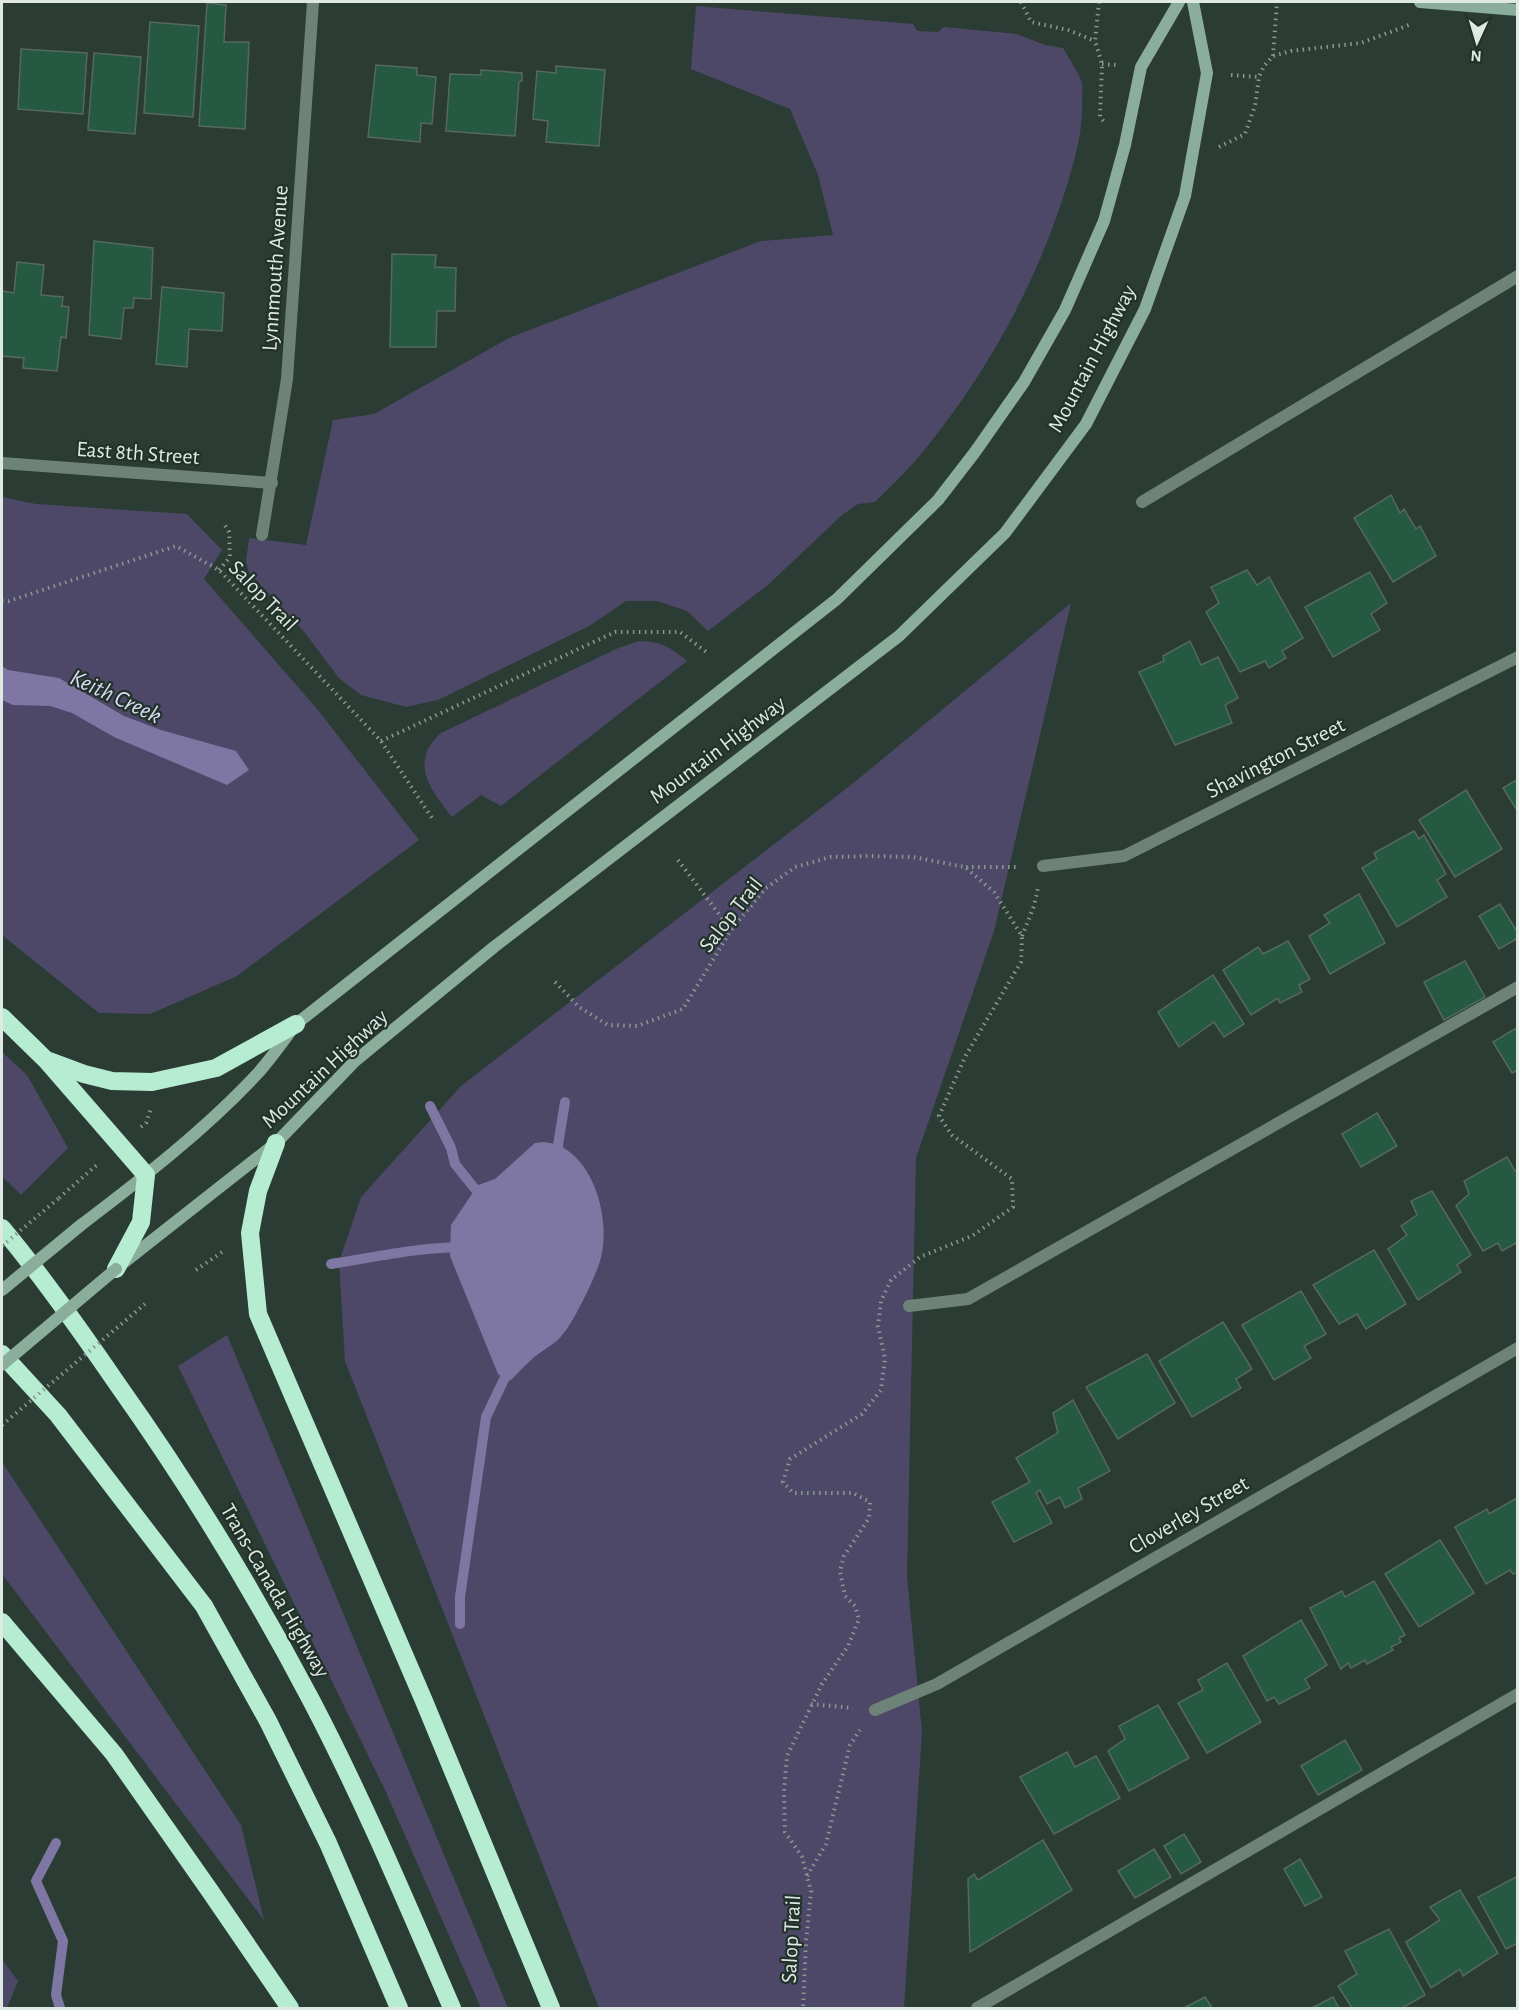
<svg xmlns="http://www.w3.org/2000/svg" width="1519" height="2010" font-family="'Alegreya Sans',sans-serif">
<rect width="100%" height="100%" fill="#2b3c34"/>
<!-- green -->
<g fill="#4d4867">
<path d="M696,6L913,24L917,31L938,32L944,27L1017,34L1045,45L1063,48C1069,59 1079,72 1082,84C1083,89 1082,96 1082,102C1083,130 1076,155 1068,182C1038,280 990,369 925,449C910,468 892,485 875,502L858,504L842,515L769,584L708,631L687,611L657,601H626L589,626L438,700L406,707L361,695L339,678L305,633L249,572L246,562L249,538L306,545L333,420L374,414L509,338L761,241L833,235L818,175L790,109L691,69Z"/>
<polygon points="2,497 36,504 187,514 222,550 204,579 318,710 419,840 237,976 150,1014 99,1013 2,935"/>
<polygon points="1071,603 994,931 916,1158 907,1576 922,1732 904,2008 599,2008 345,1361 339,1262 361,1197 461,1086 856,781"/>
<path d="M639,641C662,642 669,646 687,661L501,806L481,795L452,817C431,790 408,762 441,733L616,649Z"/>
<polygon points="2,1052 27,1075 68,1148 21,1195 2,1176"/>
<polygon points="227,1335 508,2008 481,2008 385,1790 178,1366"/>
<polygon points="2,1462 241,1825 264,1920 2,1574"/>
<polygon points="2,1959 18,1981 7,2008 2,2008"/>
</g>
<!-- water -->
<g fill="#7e77a3">
<polygon points="2,666 8,670 59,678 124,716 161,730 236,751 249,770 227,785 114,737 72,713 50,706 13,705 2,700"/>
<path d="M544,1142C550,1143 557,1144 562,1147C597,1166 611,1224 600,1261C595,1278 574,1321 563,1334C555,1345 540,1351 531,1360C524,1366 518,1373 511,1380L505,1379L498,1374L450,1256L451,1225L478,1185L495,1179L535,1143Z"/>
</g>
<g fill="none" stroke-linecap="round" stroke-linejoin="round">
<!-- stream -->
<g stroke="#7e77a3" stroke-width="10">
<polyline points="430,1106 451,1148 455,1164 475,1189 488,1197"/>
<polyline points="558,1158 558,1145 565,1102"/>
<path d="M331,1264C376,1257 420,1247 465,1247"/>
<polyline points="460,1624 460,1597 486,1417 510,1367"/>
<polyline points="56,1843 36,1881 63,1941 56,1995 60,2008"/>
</g>
</g>
<!-- building -->
<g fill="#255942" stroke="#56685f" stroke-width="1.5">
<polygon points="207,3 226,5 224,42 249,42 245,129 199,126"/>
<polygon points="150,22 199,26 193,117 144,113"/>
<polygon points="21,49 87,53 83,114 18,109"/>
<polygon points="94,53 141,57 135,134 88,130"/>
<polygon points="376,65 417,68 417,75 436,77 432,124 421,123 420,142 368,137"/>
<polygon points="556,66 605,70 599,146 546,142 548,121 533,119 537,71 556,73"/>
<polygon points="481,70 522,73 522,81 519,82 515,136 446,131 450,74 481,75"/>
<polygon points="94,241 153,248 151,299 134,298 133,308 124,308 121,339 89,335"/>
<polygon points="392,254 436,255 435,267 456,268 455,311 437,311 436,347 390,347"/>
<polygon points="17,262 44,265 41,295 63,297 62,306 69,307 66,338 61,337 57,371 23,368 24,358 2,356 2,291 14,293"/>
<polygon points="162,287 224,293 222,331 189,329 187,367 156,364"/>
<polygon points="1391,495 1400,513 1404,509 1416,529 1420,526 1436,556 1393,582 1354,518"/>
<polygon points="1247,570 1257,585 1269,577 1303,638 1282,651 1286,658 1269,668 1265,661 1240,672 1206,612 1219,603 1211,587"/>
<polygon points="1370,572 1387,603 1371,614 1380,630 1333,657 1305,607"/>
<polygon points="1190,641 1201,665 1218,657 1238,698 1225,705 1232,723 1175,745 1139,672 1164,661 1163,656"/>
<polygon points="1518,779 1518,812 1503,788"/>
<polygon points="1466,790 1502,849 1455,877 1419,820"/>
<polygon points="1414,831 1419,839 1424,835 1446,874 1437,880 1447,897 1397,927 1362,868 1377,859 1374,853"/>
<polygon points="1359,894 1385,943 1330,974 1309,936 1330,923 1324,915"/>
<polygon points="1500,904 1518,933 1518,938 1499,949 1479,916"/>
<polygon points="1288,941 1310,979 1299,985 1302,992 1280,1003 1278,998 1251,1015 1223,970 1258,947 1263,954"/>
<polygon points="1465,961 1485,997 1444,1020 1424,982"/>
<polygon points="1213,975 1244,1024 1224,1037 1214,1022 1179,1047 1158,1012"/>
<polygon points="1518,1027 1518,1070 1512,1073 1493,1042"/>
<polygon points="1377,1113 1397,1146 1361,1167 1342,1134"/>
<polygon points="1507,1157 1515,1171 1518,1169 1518,1242 1502,1251 1498,1243 1483,1251 1456,1206 1469,1194 1464,1181"/>
<polygon points="1432,1191 1471,1255 1457,1265 1461,1272 1418,1300 1388,1249 1407,1235 1401,1226 1417,1215 1411,1201"/>
<polygon points="1374,1250 1406,1304 1366,1329 1357,1314 1339,1324 1313,1285"/>
<polygon points="1301,1291 1326,1334 1304,1346 1311,1358 1274,1380 1242,1325"/>
<polygon points="1223,1322 1252,1369 1236,1379 1241,1388 1192,1417 1159,1361"/>
<polygon points="1147,1354 1175,1403 1118,1439 1086,1387"/>
<polygon points="1073,1400 1110,1471 1078,1488 1082,1499 1065,1508 1060,1497 1047,1504 1040,1490 1036,1493 1052,1523 1014,1542 992,1502 1030,1482 1016,1458 1058,1433 1053,1413"/>
<polygon points="1517,1498 1518,1572 1513,1574 1510,1570 1486,1584 1455,1527 1487,1509 1489,1514"/>
<polygon points="1440,1540 1474,1593 1419,1627 1385,1574"/>
<polygon points="1374,1581 1405,1635 1399,1638 1401,1642 1391,1647 1393,1650 1367,1664 1365,1660 1351,1668 1348,1663 1341,1669 1310,1608 1342,1591 1345,1597"/>
<polygon points="1301,1620 1327,1665 1305,1679 1310,1688 1279,1704 1274,1697 1267,1701 1243,1656"/>
<polygon points="1227,1663 1261,1722 1207,1753 1178,1703 1203,1690 1198,1680"/>
<polygon points="1158,1705 1189,1758 1129,1791 1108,1751 1125,1739 1119,1726"/>
<polygon points="1345,1740 1362,1770 1318,1795 1301,1766"/>
<polygon points="1067,1752 1075,1767 1096,1756 1120,1798 1054,1834 1020,1777"/>
<polygon points="1184,1834 1201,1862 1181,1874 1164,1846"/>
<polygon points="1043,1840 1072,1890 970,1952 968,1879 974,1874 978,1880"/>
<polygon points="1154,1849 1171,1877 1135,1898 1118,1871"/>
<polygon points="1300,1859 1322,1897 1305,1906 1284,1869"/>
<polygon points="1518,1876 1518,1943 1506,1949 1478,1897"/>
<polygon points="1460,1890 1498,1953 1463,1976 1460,1969 1431,1988 1406,1942 1440,1920 1430,1907"/>
<polygon points="1389,1929 1425,1995 1402,2008 1352,2008 1338,1986 1357,1974 1345,1951"/>
<polygon points="1205,1997 1212,2008 1184,2008"/>
<polygon points="1333,1997 1339,2008 1312,2008"/>
</g>
<g fill="none" stroke-linecap="round" stroke-linejoin="round">
<!-- path -->
<g stroke="#8a9891" stroke-width="4" stroke-dasharray="1.5 4.5" stroke-linecap="butt">
<polyline points="1021,2 1031,22 1068,30 1095,41"/>
<polyline points="1099,2 1095,41 1102,64 1100,117 1105,123"/>
<polyline points="1273,56 1277,2"/>
<polyline points="1102,64 1116,65"/>
<polyline points="1231,75 1259,77"/>
<polyline points="1219,147 1245,134 1255,106 1259,77 1264,66 1273,56 1291,51 1361,43 1409,25"/>
<polyline points="219,570 230,557 229,532 223,522"/>
<polyline points="2,601 9,601 176,546 219,570 381,741 434,821"/>
<polyline points="381,741 615,632 680,632 709,654"/>
<polyline points="678,860 731,930"/>
<polyline points="966,867 1018,867"/>
<polyline points="1022,936 1034,906 1038,888"/>
<polyline points="555,982 579,1007 608,1025 637,1026 683,1009 731,930 765,889 795,867 831,857 870,856 913,857 965,867 994,892 1022,936 1021,962 966,1055 939,1116 952,1135 1012,1179 1013,1207 972,1236 920,1257 891,1280 881,1301 878,1326 885,1359 881,1390 862,1414 790,1459 783,1482 793,1493 853,1493 870,1502 869,1518 844,1556 840,1571 845,1596 855,1606 859,1619 848,1646 822,1684 787,1756 784,1792 785,1832 802,1857 811,1891 806,1942 803,2008"/>
<polyline points="141,1127 146,1123 151,1108"/>
<polyline points="59,1198 99,1163"/>
<polyline points="196,1270 225,1250"/>
<polyline points="811,1704 853,1708"/>
<polyline points="807,1876 826,1844 850,1745 860,1730"/>
</g>
<!-- service -->
<g stroke="#6e8378" stroke-width="12">
<polyline points="1142,502 1518,276"/>
<polyline points="909,1306 968,1299 1518,987"/>
<polyline points="977,2008 1518,1694"/>
</g>
<!-- minor -->
<g stroke="#6e8378" stroke-width="12">
<polyline points="2,463 272,483"/>
<polyline points="262,535 287,379 313,2"/>
<polyline points="1043,866 1124,856 1518,657"/>
<polyline points="875,1710 937,1684 1518,1348"/>
</g>
<!-- secondary -->
<g stroke="#8bae9c" stroke-width="12">
<polyline points="1420,2 1518,10"/>
<path d="M81,1225C143,1178 206,1129 259,1072C272,1057 284,1040 296,1024L837,599L938,500L975,452L1024,382L1065,310L1104,221L1125,145L1141,67L1179,2"/>
<polyline points="122,1264 276,1143 355,1061 494,947 899,636 1005,533 1086,424 1145,309 1185,196 1207,73 1193,2"/>
</g>
<!-- motorway -->
<g stroke="#b6ecd1" stroke-width="18">
<polyline points="2,1017 47,1061 146,1175 141,1222 116,1269"/>
<polyline points="49,1061 84,1074 112,1081 152,1082 216,1068 296,1024"/>
<polyline points="276,1143 258,1191 250,1233 258,1314 424,1701 551,2008"/>
<path d="M2,1228C43,1277 81,1331 118,1385C189,1485 253,1590 310,1698C363,1799 407,1904 452,2008"/>
<polyline points="2,1354 58,1415 204,1606 268,1721 328,1843 399,2008"/>
<polyline points="2,1622 114,1754 210,1891 290,2008"/>
</g>
<!-- path-bridge -->
<g stroke="#8a9891" stroke-width="4" stroke-dasharray="1.5 4.5" stroke-linecap="butt">
<polyline points="2,1246 59,1198"/>
<polyline points="2,1425 145,1304"/>
</g>
<!-- secondary-bridge -->
<g stroke="#8bae9c" stroke-width="12">
<polyline points="2,1290 81,1225"/>
<polyline points="2,1365 116,1269"/>
</g>
</g>
<g text-anchor="middle" stroke-width="4.5" stroke-linejoin="round" paint-order="stroke">
<!-- street labels -->
<g font-size="22" fill="#dfe9e4" stroke="#21322a">
<text transform="translate(274 268) rotate(-86)" y="8">Lynnmouth Avenue</text>
<text transform="translate(1091 358) rotate(-62)" y="8">Mountain Highway</text>
<text transform="translate(138 452) rotate(4)" y="8">East 8th Street</text>
<text transform="translate(264 595) rotate(46)" y="8">Salop Trail</text>
<text transform="translate(717 749) rotate(-37)" y="8">Mountain Highway</text>
<text transform="translate(1275 757) rotate(-27)" y="8">Shavington Street</text>
<text transform="translate(730 914) rotate(-52)" y="8">Salop Trail</text>
<text transform="translate(324 1068) rotate(-43)" y="8">Mountain Highway</text>
<text transform="translate(1188 1514) rotate(-30)" y="8">Cloverley Street</text>
<text transform="translate(276 1590) rotate(60)" y="8">Trans-Canada Highway</text>
<text transform="translate(790 1939) rotate(-87)" y="8">Salop Trail</text>
</g>
<!-- water labels -->
<g font-size="24" font-style="italic" fill="#dcd9f5" stroke="#21322a">
<text transform="translate(116 696) rotate(25)" y="8">Keith Creek</text>
</g>
</g>
<!-- border -->
<rect width="1519" height="2010" fill="none" stroke="#dfe9e4" stroke-width="6"/>
<!-- north arrow -->
<g transform="translate(1477 42) rotate(184)" stroke="#21322a" stroke-width="4.5" paint-order="stroke">
<path d="M0-4.5L10 22L0 15L-10 22Z" fill="#dfe9e4"/>
<text y="-9" font-size="16" font-weight="bold" text-anchor="middle" fill="#dfe9e4">N</text>
</g>
</svg>
